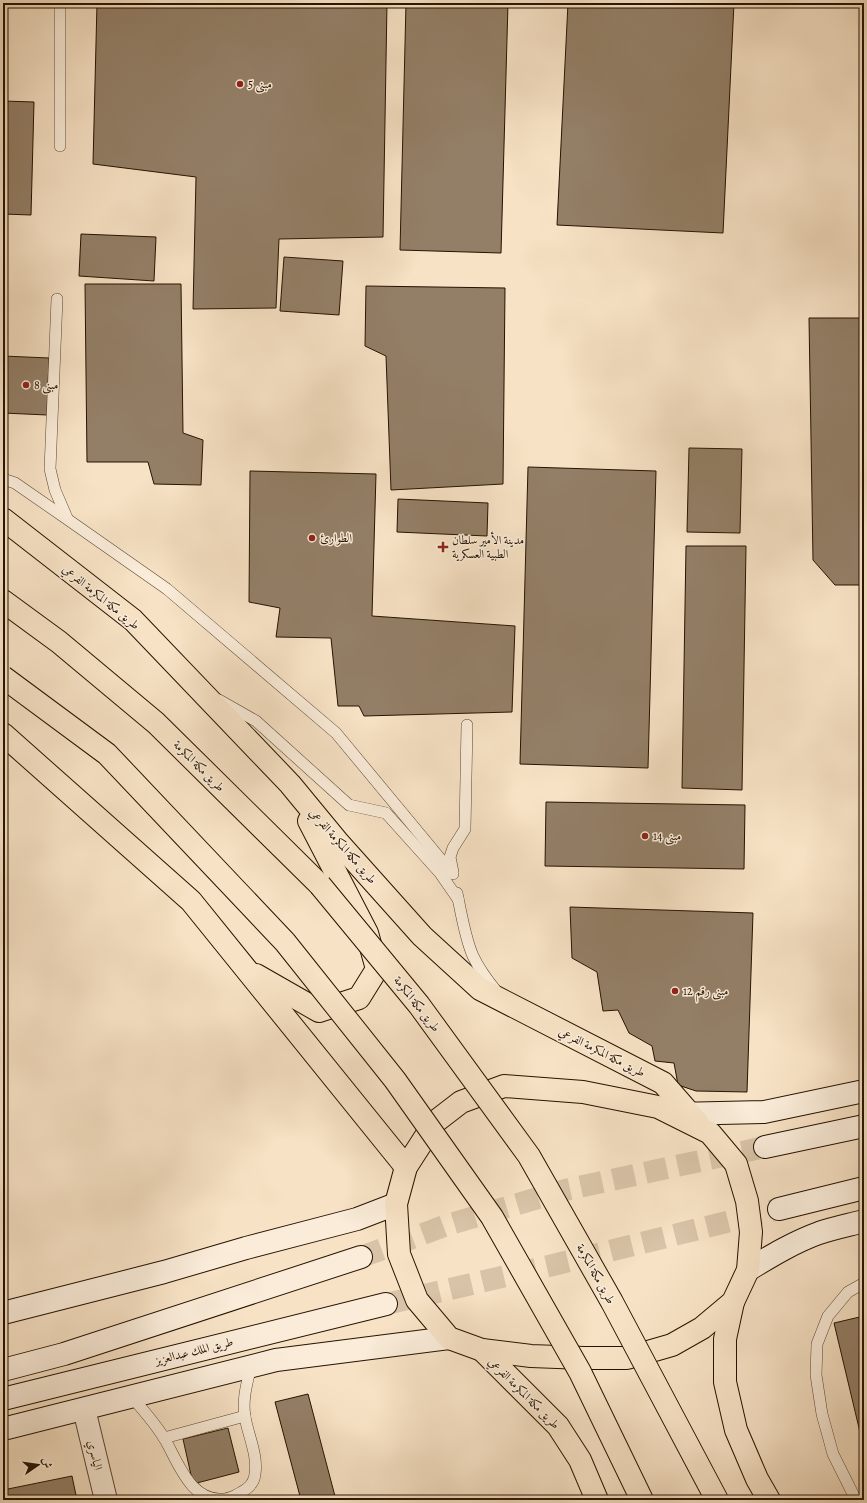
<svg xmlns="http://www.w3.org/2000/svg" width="867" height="1503" font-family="Alegreya,Amiri,serif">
<rect width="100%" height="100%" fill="#f7e2c5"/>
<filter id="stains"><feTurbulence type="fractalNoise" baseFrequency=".005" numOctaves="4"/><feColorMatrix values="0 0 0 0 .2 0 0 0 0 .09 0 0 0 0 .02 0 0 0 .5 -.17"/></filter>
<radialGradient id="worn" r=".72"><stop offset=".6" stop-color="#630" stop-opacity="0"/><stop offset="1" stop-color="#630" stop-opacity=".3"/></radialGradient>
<!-- building -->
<g fill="#937f67" stroke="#261301">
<polygon points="97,3 387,3 383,237 279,239 276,308 193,309 196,177 93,164"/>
<polygon points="406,3 508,3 501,253 400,250"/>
<polygon points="568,3 734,3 723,233 557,225"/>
<polygon points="3,101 34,102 31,215 3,214"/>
<polygon points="81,234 156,237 154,281 79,276"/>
<polygon points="284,257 343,261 339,315 280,311"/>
<polygon points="85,284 181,284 183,433 203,440 201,485 154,484 148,462 87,462"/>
<polygon points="366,286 505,288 503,484 391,490 386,356 365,346"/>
<polygon points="809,318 864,318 864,585 835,585 813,560"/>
<polygon points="3,356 49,358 47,415 3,413"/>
<polygon points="689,448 742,449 740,533 687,532"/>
<polygon points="528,467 656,471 648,768 520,764"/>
<polygon points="250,471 376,474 372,616 515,626 512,712 364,716 359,706 338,706 331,638 276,637 280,608 249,602"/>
<polygon points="398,499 488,503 487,536 397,532"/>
<polygon points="686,546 746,546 742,790 682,788"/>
<polygon points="546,802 745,805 744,869 545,866"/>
<polygon points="570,907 753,913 747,1092 696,1091 678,1085 674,1063 655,1061 652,1046 629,1033 618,1010 603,1011 597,972 572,958"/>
<polygon points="864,1316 864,1449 834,1323"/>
<polygon points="308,1394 336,1500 301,1500 275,1402"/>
<polygon points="228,1428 239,1472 193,1484 183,1439"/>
<polygon points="72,1476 77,1500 3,1500 3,1490"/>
</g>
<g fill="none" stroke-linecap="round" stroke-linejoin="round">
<!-- secondary-tunnel -->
<g stroke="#d8c3a8" stroke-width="22" stroke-dasharray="22 11" stroke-linecap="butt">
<polyline points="361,1257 447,1225 565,1190 765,1147"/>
<polyline points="386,1304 557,1264 779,1209"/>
</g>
<!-- lane casing -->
<g stroke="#5a4732" stroke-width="12">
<g id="lane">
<polyline points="60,3 60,146"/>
<polyline points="57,299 50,469 55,490 67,518"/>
<polyline points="3,479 15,483 67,519 167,589 336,733 453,874"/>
<polyline points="219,700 256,721 349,805 386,813 440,873 458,899"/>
<polyline points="453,872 450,857 453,848 465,829 467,725"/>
<path d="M457,893C461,912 465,938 473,956C479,969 488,981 497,992"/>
<path d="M132,1397C143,1410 155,1423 164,1438C178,1461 190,1503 225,1499C229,1498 233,1497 236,1495C246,1490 254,1485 255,1474C258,1455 248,1435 245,1417C242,1400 247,1383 251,1366"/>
<polyline points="164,1438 245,1416"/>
<polyline points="856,1500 833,1454 822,1414 816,1375 817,1344 828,1316 848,1292 864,1283"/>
</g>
</g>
<!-- street casing -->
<g stroke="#5a4732" stroke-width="24">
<polyline id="street" points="84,1409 106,1500"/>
</g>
<!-- secondary casing -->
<g stroke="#261301" stroke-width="24">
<g id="secondary">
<polyline points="675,1114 764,1112 864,1091"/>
<polyline points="765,1147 864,1126"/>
<polyline points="779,1209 864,1188"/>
<path d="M748,1270C771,1256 794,1242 819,1233C834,1228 849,1225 864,1221"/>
<polyline points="3,1313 164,1272 246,1248 357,1219 396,1204"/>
<polyline points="3,1370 64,1354 361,1257"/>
<polyline points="3,1399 386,1304"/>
<polyline points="3,1429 276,1360 449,1338"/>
</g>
</g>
<!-- primary casing -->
<g stroke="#261301" stroke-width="24">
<g id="primary">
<polyline points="3,519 133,620 290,784 337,841 422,936 480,989 663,1083 697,1122"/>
<polyline points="3,734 191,901 406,1167"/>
<polyline points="256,975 319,1011 359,998 377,969 367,933 309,821"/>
<polygon points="504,1086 583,1092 658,1107 710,1133 736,1164 747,1201 751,1232 748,1270 733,1302 702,1328 672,1345 627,1358 584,1358 531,1356 482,1350 449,1338 417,1300 399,1254 396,1204 406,1167 435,1122 461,1102"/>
<polyline points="733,1302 725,1339 725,1382 736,1430 757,1479 769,1500"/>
<polyline points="482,1350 558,1426 580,1460 597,1500"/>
</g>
</g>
<!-- highway casing -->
<g stroke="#261301" stroke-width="24">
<polyline id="highway" points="3,601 59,642 156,723 320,885"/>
</g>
<!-- lane -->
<use href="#lane" stroke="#faecd9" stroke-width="11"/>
<!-- street -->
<use href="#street" stroke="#faecd9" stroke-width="22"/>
<!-- secondary -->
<use href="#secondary" stroke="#faecd9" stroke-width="22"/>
<!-- primary -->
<use href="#primary" stroke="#f7e2c5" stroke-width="22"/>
<!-- highway -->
<use href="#highway" stroke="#f7e2c5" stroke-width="22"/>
<!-- highway-bridge casing -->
<g stroke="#261301" stroke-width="24" stroke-linecap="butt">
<g id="highway-bridge">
<polyline points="3,677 107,754 285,942 395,1080 492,1217 580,1372 642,1500"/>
<polyline points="320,885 419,1005 529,1156 612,1302 717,1500"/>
</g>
</g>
<!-- highway-bridge -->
<use href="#highway-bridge" stroke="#f7e2c5" stroke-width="22"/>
</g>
<!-- markers -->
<g fill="#8f2418" stroke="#faecd9" stroke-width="1.5">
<circle cx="240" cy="84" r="4"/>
<circle cx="26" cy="385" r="4"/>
<circle cx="312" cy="538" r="4"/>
<path d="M441 541h4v4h4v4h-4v4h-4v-4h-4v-4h4z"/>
<circle cx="645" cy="836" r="4"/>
<circle cx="675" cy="991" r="4"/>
</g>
<g text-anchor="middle" stroke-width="3" stroke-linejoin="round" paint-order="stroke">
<!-- poi labels -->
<g font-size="12" fill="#261301" stroke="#faecd9" text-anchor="start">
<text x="248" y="88">مبنى 5</text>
<text x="34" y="389">مبنى 8</text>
<text x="320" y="542">الطوارئ</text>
<text x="452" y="544">مدينة الأمير سلطان<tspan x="452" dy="14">الطبية العسكرية</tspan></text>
<text x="653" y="840">مبنى 14</text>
<text x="683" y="995">مبنى رقم 12</text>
</g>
<!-- street labels -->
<g font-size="12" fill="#261301" stroke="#faecd9">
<text transform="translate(101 597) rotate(39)" y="4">طريق مكة المكرمة الفرعي</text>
<text transform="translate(199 766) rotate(45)" y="4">طريق مكة المكرمة</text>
<text transform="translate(343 846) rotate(49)" y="4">طريق مكة المكرمة الفرعي</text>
<text transform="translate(417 1004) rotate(52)" y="4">طريق مكة المكرمة</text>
<text transform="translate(602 1052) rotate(27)" y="4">طريق مكة المكرمة الفرعي</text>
<text transform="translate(596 1274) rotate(61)" y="4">طريق مكة المكرمة</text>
<text transform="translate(194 1351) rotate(-14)" y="4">طريق الملك عبدالعزيز</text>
<text transform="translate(524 1393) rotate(45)" y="4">طريق مكة المكرمة الفرعي</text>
<text transform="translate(95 1455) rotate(77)" y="4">الياسري</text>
</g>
</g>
<!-- margin -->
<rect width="867" height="1503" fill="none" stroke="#f7e2c5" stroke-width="16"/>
<rect x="4" y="4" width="859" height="1495" fill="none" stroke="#261301" stroke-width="2"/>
<rect x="8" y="8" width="851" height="1487" fill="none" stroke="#261301"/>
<!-- north arrow -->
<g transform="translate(38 1465) rotate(77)" stroke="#faecd9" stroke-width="3" paint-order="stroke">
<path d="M0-3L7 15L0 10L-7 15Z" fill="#261301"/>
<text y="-6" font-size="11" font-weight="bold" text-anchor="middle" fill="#261301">ش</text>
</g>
<rect width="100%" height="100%" filter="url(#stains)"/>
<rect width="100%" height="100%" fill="url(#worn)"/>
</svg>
